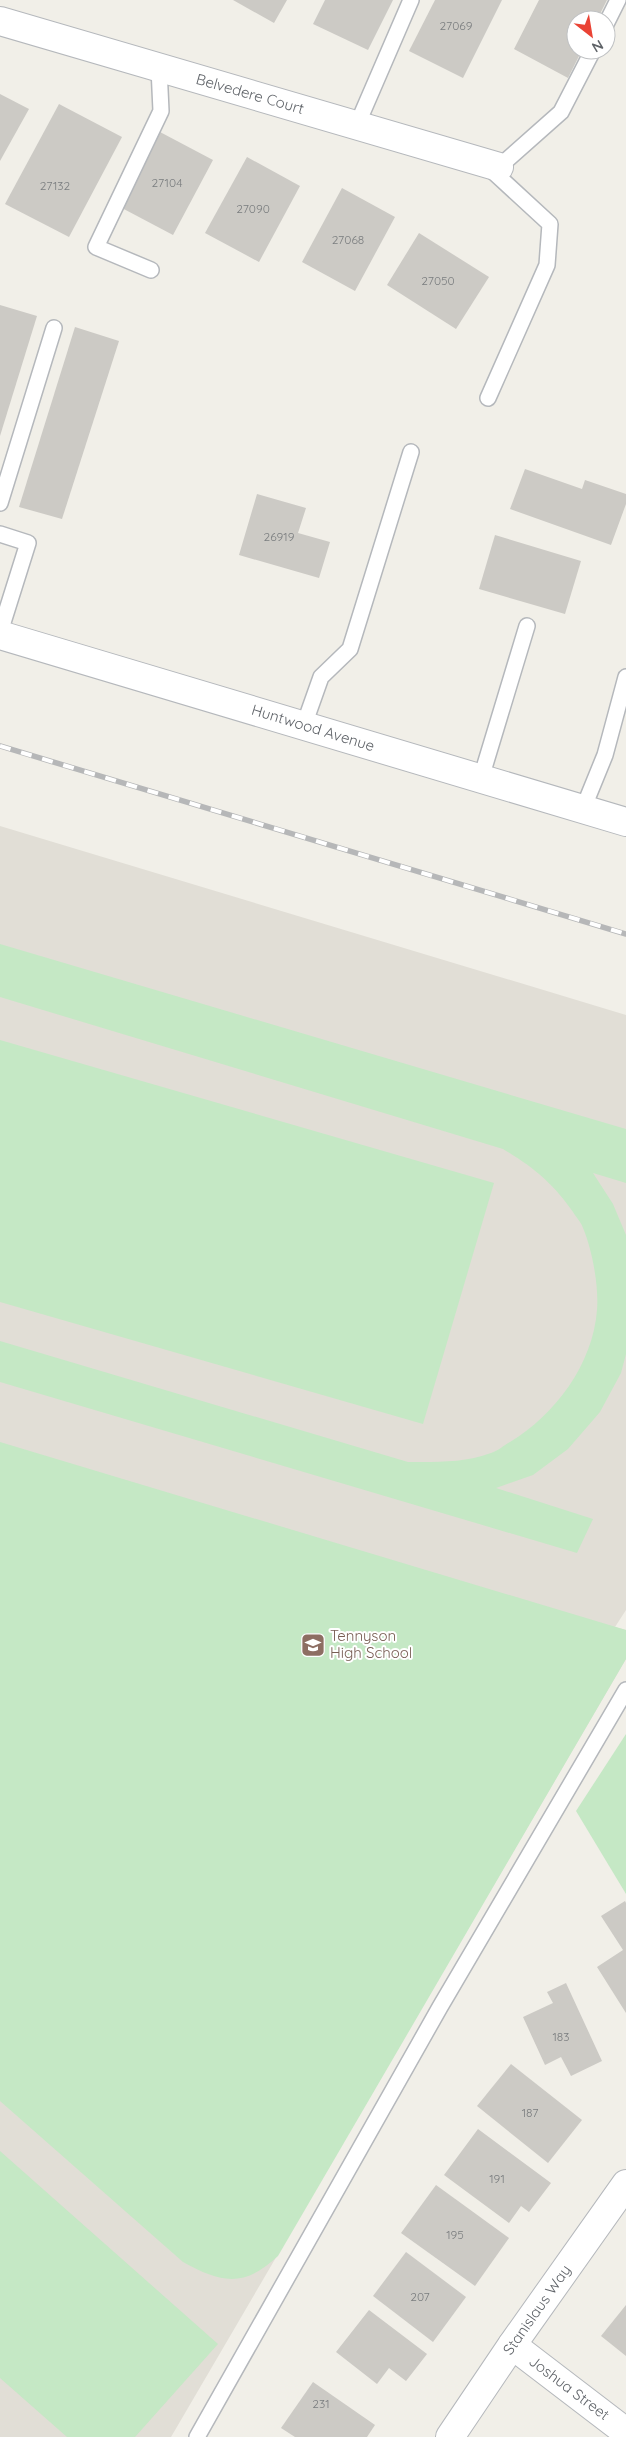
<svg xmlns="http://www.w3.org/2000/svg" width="626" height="2437" font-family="Quicksand,sans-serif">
<rect width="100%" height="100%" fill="#f1efe8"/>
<!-- education -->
<polygon fill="#e1ded6" points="0,826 626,1015 626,1610 615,1627 626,1630 626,1659 171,2437 0,2437"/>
<!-- green -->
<g fill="#c5e8c5">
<path d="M0,944L626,1129V1183L593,1173L613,1204L626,1235V1354L621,1373L600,1412L568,1449L533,1475L496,1488L593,1519L577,1553L0,1382V1341L408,1462C436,1462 464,1463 491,1453C498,1451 504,1445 510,1442C555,1415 593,1364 597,1310C599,1286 592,1249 583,1228C581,1222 576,1217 573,1212C553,1183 533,1167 503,1149L0,997Z"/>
<polygon points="0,1040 494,1183 423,1424 0,1302"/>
<path d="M0,1442L626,1630V1659L278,2256C244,2288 221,2283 183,2262L0,2101Z"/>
<polygon points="626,1734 626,1894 576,1811"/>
<polygon points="0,2151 218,2344 135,2437 67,2437 0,2378"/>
</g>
<!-- building -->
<g fill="#cccac5">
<polygon points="233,0 287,0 274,23"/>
<polygon points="325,0 393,0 368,50 313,24"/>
<polygon points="435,0 502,0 463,78 409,51"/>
<polygon points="539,0 607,0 597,20 576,20 576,50 582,50 568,78 514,49"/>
<polygon points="0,94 29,109 0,161"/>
<polygon points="59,104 122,137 69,237 5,204"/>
<polygon points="160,132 213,160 173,235 120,207"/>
<polygon points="247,157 300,186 259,262 205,233"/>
<polygon points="342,188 395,217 355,291 302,262"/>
<polygon points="419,233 489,277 456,329 387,285"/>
<polygon points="0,305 37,316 0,436"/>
<polygon points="75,327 119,341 62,519 19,507"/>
<polygon points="525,469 582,489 585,480 626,494 626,504 611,545 510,509"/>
<polygon points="257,494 306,508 298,533 330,542 319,578 239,555"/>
<polygon points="495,535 581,561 565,614 479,589"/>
<polygon points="625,1901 626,1903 626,2013 597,1967 623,1950 601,1916"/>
<polygon points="566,1983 602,2061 571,2076 561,2057 545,2065 523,2017 553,2003 547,1992"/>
<polygon points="511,2064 582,2120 548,2163 477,2106"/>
<polygon points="478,2129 551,2183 529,2212 521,2206 509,2223 444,2175"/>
<polygon points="436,2185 509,2238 475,2286 401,2233"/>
<polygon points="406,2252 466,2297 433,2342 373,2296"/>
<polygon points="626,2305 626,2356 601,2336"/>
<polygon points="369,2310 427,2354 406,2381 389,2368 377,2384 336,2352"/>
<polygon points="313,2382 375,2425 367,2437 295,2437 281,2428"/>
</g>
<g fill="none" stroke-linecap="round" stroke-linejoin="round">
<!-- service casing -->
<g stroke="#b5b8bc" stroke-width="18">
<g id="service">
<polyline points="606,24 618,0"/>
<polyline points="357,125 411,0"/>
<polyline points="487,166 550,224 547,265 488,398"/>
<polyline points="499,167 561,112 593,50"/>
<polyline points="151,270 96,247 161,111 159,68"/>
<polyline points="0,503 54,328"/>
<polyline points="0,534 28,543 0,632"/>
<polyline points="304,725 321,677 350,649 411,452"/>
<polyline points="481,778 527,626"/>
<polyline points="583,809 605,755 626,677"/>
<polyline points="197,2437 440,2007 626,1690"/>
</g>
</g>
<!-- minor casing -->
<g stroke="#b5b8bc" stroke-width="30">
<g id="minor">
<polyline points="0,21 499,167"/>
<polyline points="512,2345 626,2432"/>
<polyline points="450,2437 512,2345 626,2184"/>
</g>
</g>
<!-- tertiary casing -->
<g stroke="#b5b8bc" stroke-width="30">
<polyline id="tertiary" points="0,635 626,822"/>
</g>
<!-- service -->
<use href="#service" stroke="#fff" stroke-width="15"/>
<!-- minor -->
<use href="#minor" stroke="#fff" stroke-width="28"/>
<!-- tertiary -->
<use href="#tertiary" stroke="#fff" stroke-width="28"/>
<!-- rail casing -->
<g stroke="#b6b7b8" stroke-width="5.5">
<polyline id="rail" points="0,746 626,934"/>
</g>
<!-- rail -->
<use href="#rail" stroke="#fff" stroke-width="4" stroke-dasharray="11" stroke-linecap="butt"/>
</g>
<!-- icons -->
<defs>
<g id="school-square" transform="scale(1.25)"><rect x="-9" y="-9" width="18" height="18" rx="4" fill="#8d6e63" stroke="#fff"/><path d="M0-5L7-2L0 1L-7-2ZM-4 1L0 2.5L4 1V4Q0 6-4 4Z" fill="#fff"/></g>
</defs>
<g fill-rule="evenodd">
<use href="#school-square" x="313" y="1645"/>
</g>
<g text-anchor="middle" stroke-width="4" stroke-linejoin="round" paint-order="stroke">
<!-- number labels -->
<g font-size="12" fill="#7a7d7f">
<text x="456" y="30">27069</text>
<text x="167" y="187">27104</text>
<text x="55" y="190">27132</text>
<text x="253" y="213">27090</text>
<text x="348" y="244">27068</text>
<text x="438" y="285">27050</text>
<text x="279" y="541">26919</text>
<text x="561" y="2041">183</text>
<text x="530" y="2117">187</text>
<text x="497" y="2183">191</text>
<text x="455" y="2239">195</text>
<text x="420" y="2301">207</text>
<text x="321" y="2408">231</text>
</g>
<!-- street labels -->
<g font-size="15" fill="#5f6368" stroke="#fff">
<text transform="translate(250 94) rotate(16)" y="5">Belvedere Court</text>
<text transform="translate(313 728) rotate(17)" y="5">Huntwood Avenue</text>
<text transform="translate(537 2310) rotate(-55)" y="5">Stanislaus Way</text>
<text transform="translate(569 2388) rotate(37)" y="5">Joshua Street</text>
</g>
<!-- education labels -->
<g font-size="15" fill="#785e54" stroke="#fff" text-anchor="start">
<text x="330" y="1641">Tennyson<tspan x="330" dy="17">High School</tspan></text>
</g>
</g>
<!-- north arrow -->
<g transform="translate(591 35) rotate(149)"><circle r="24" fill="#ffffff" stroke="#bfc1c3"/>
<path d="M0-4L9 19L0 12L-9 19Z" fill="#ea4335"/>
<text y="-8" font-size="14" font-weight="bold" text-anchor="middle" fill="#5f6368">N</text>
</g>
</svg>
